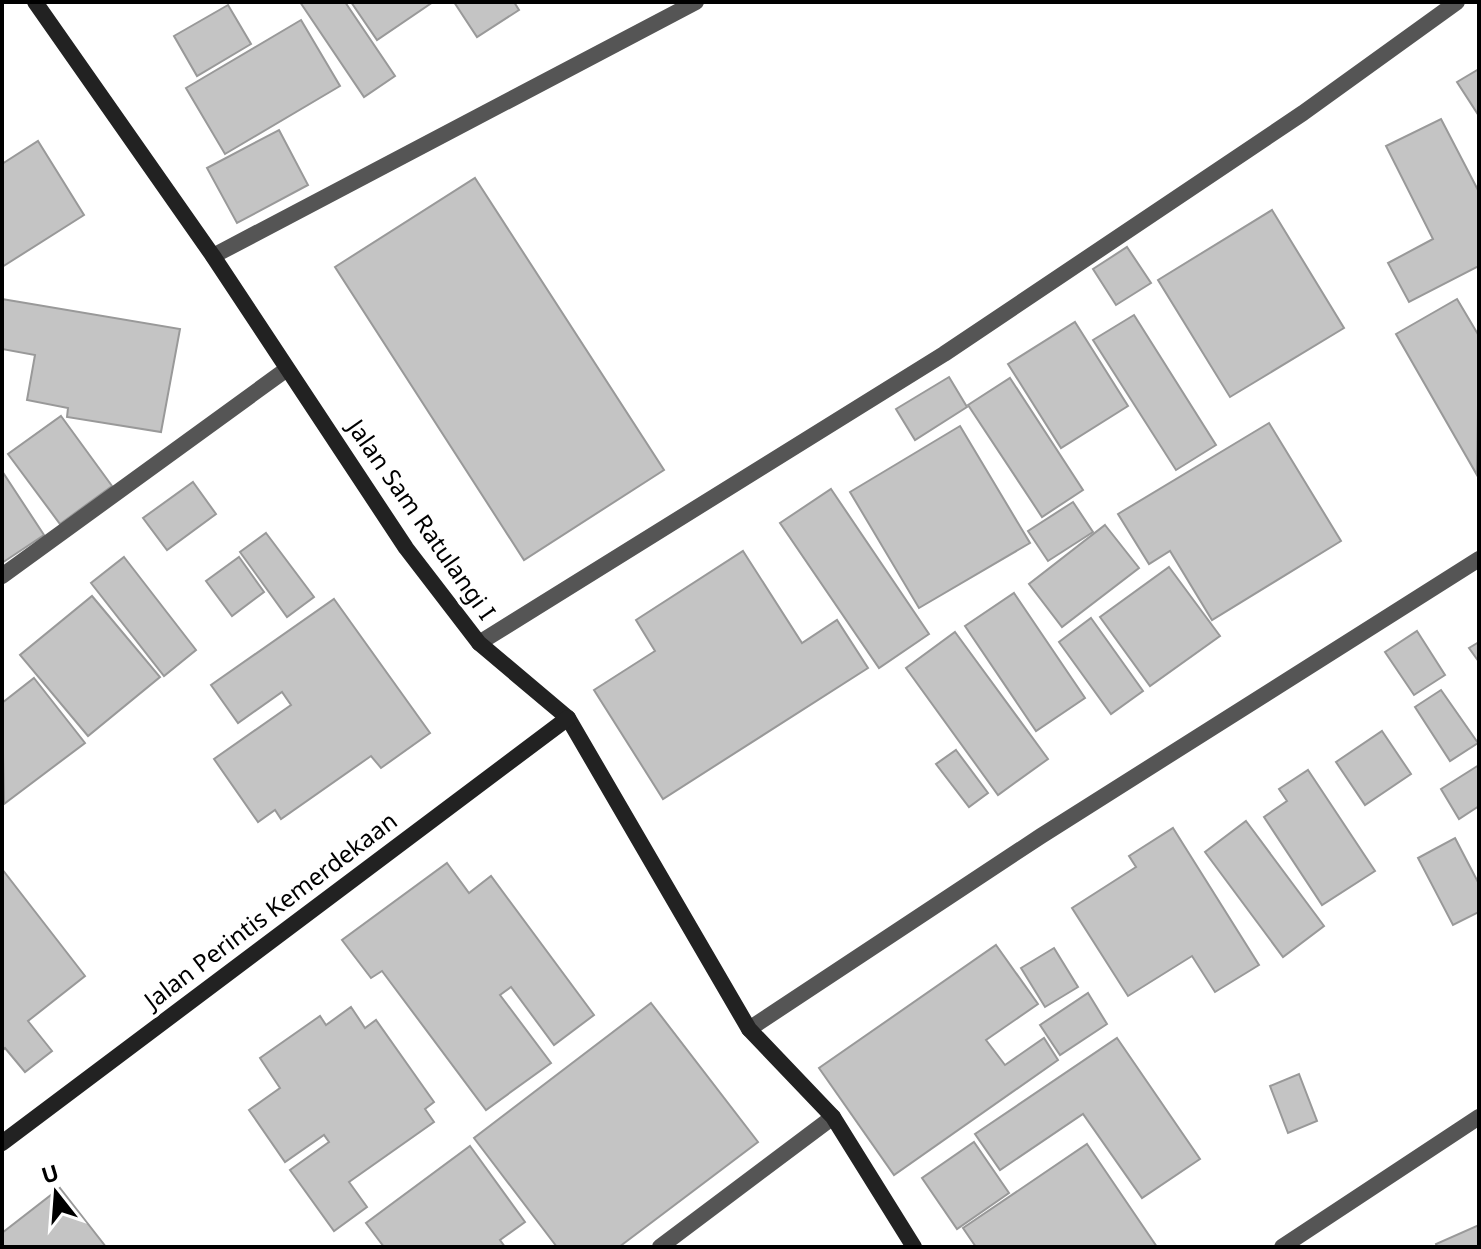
<svg xmlns="http://www.w3.org/2000/svg" width="1481" height="1249" font-family="'Noto Sans',sans-serif">
<rect width="100%" height="100%" fill="#fff"/>
<!-- building -->
<g fill="#c4c4c4" stroke="#999" stroke-width="2">
<polygon points="300,2 345,2 395,76 364,97"/>
<polygon points="351,2 433,2 377,40"/>
<polygon points="454,2 514,2 519,10 477,37"/>
<polygon points="228,5 251,44 197,76 174,36"/>
<polygon points="301,20 340,86 225,154 186,88"/>
<polygon points="1479,69 1479,116 1457,82"/>
<polygon points="1441,119 1479,192 1479,266 1409,302 1388,263 1433,239 1386,146"/>
<polygon points="279,130 308,185 237,223 207,168"/>
<polygon points="38,141 84,215 2,267 2,164"/>
<polygon points="475,178 664,470 524,560 335,267"/>
<polygon points="1272,210 1344,328 1230,397 1158,280"/>
<polygon points="1127,247 1151,283 1116,305 1093,269"/>
<polygon points="2,299 180,329 161,432 67,417 68,408 27,400 35,355 2,349"/>
<polygon points="1457,299 1479,336 1477,475 1396,334"/>
<polygon points="1134,315 1216,445 1176,470 1093,340"/>
<polygon points="1075,322 1128,406 1061,448 1008,364"/>
<polygon points="949,377 967,407 915,440 896,409"/>
<polygon points="1010,378 1083,490 1042,517 968,405"/>
<polygon points="61,416 112,486 60,524 8,454"/>
<polygon points="1269,423 1341,541 1212,620 1170,551 1149,564 1118,514"/>
<polygon points="960,426 1030,543 919,608 850,492"/>
<polygon points="2,471 44,535 2,563"/>
<polygon points="193,482 216,514 167,550 143,518"/>
<polygon points="831,489 929,634 879,668 780,523"/>
<polygon points="1073,502 1093,532 1048,561 1028,531"/>
<polygon points="1105,525 1139,568 1062,627 1029,584"/>
<polygon points="266,533 314,597 287,617 240,552"/>
<polygon points="743,551 802,643 837,620 868,668 663,799 594,690 655,651 636,620"/>
<polygon points="124,557 196,650 164,676 91,583"/>
<polygon points="239,557 264,592 232,616 206,581"/>
<polygon points="1169,567 1220,636 1150,686 1100,617"/>
<polygon points="1014,593 1085,698 1036,731 965,626"/>
<polygon points="92,596 160,677 88,736 20,655"/>
<polygon points="334,599 430,733 381,768 371,756 281,819 275,810 258,822 214,759 291,705 282,692 238,723 211,685"/>
<polygon points="1091,618 1143,691 1111,714 1059,642"/>
<polygon points="1417,631 1445,675 1414,695 1385,652"/>
<polygon points="955,632 1048,759 998,795 906,668"/>
<polygon points="1479,642 1479,662 1469,648"/>
<polygon points="34,678 85,743 4,804 2,703"/>
<polygon points="1441,690 1478,743 1450,761 1415,707"/>
<polygon points="1382,731 1411,774 1365,805 1336,762"/>
<polygon points="956,750 988,793 969,807 936,764"/>
<polygon points="1479,765 1479,806 1459,819 1441,789"/>
<polygon points="1308,770 1375,871 1322,905 1264,817 1287,801 1279,789"/>
<polygon points="1246,821 1324,926 1283,957 1205,852"/>
<polygon points="1173,828 1259,965 1215,992 1192,956 1128,996 1072,908 1136,867 1129,856"/>
<polygon points="1455,838 1479,884 1479,912 1453,925 1418,858"/>
<polygon points="447,863 469,893 491,876 594,1015 554,1045 511,987 500,995 551,1063 486,1110 382,971 371,978 342,940"/>
<polygon points="2,869 85,976 28,1021 52,1051 25,1072 5,1048 2,1051"/>
<polygon points="996,945 1038,1004 986,1040 1005,1065 1044,1038 1058,1060 894,1175 819,1068"/>
<polygon points="1054,948 1078,987 1045,1007 1021,968"/>
<polygon points="1088,993 1107,1024 1060,1055 1040,1025"/>
<polygon points="651,1003 758,1142 619,1247 557,1247 474,1138"/>
<polygon points="351,1007 365,1028 376,1020 434,1102 425,1109 434,1122 349,1182 367,1207 334,1231 290,1170 329,1142 324,1135 285,1162 249,1110 280,1088 260,1058 320,1016 326,1025"/>
<polygon points="1117,1038 1200,1159 1142,1198 1083,1114 1000,1170 975,1134"/>
<polygon points="1299,1074 1317,1121 1288,1133 1270,1086"/>
<polygon points="974,1142 1009,1193 957,1229 922,1178"/>
<polygon points="1087,1144 1157,1247 976,1247 963,1228"/>
<polygon points="470,1146 525,1222 500,1240 505,1247 384,1247 366,1223"/>
<polygon points="60,1188 106,1247 2,1247 2,1233"/>
<polygon points="1479,1225 1479,1247 1437,1247 1436,1244"/>
</g>
<g fill="none" stroke-linecap="round" stroke-linejoin="round">
<!-- street -->
<g stroke="#555" stroke-width="16">
<polyline points="213,256 696,2"/>
<polyline points="2,576 287,369"/>
<polyline points="479,643 944,354 1303,113 1457,2"/>
<polyline points="749,1029 1041,836 1479,559"/>
<polyline points="660,1247 833,1117"/>
<polyline points="1282,1247 1479,1117"/>
</g>
<!-- secondary -->
<g stroke="#222" stroke-width="16">
<polyline points="35,2 213,256 406,548 479,643 568,718 749,1029 833,1117 914,1247"/>
<polyline points="2,1143 568,718"/>
</g>
</g>
<g text-anchor="middle" stroke-width="7" stroke-linejoin="round" paint-order="stroke">
<!-- street labels -->
<g font-size="24" fill="#000" stroke="#fff">
<text transform="translate(421 520) rotate(55)" y="8">Jalan Sam Ratulangi I</text>
<text transform="translate(271 911) rotate(-37)" y="8">Jalan Perintis Kemerdekaan</text>
</g>
</g>
<!-- border -->
<rect width="1481" height="1249" fill="none" stroke="#000000" stroke-width="8"/>
<!-- north arrow -->
<g transform="translate(56 1193) rotate(343)" stroke="#ffffff" stroke-width="6" paint-order="stroke">
<path d="M0-6L14 30L0 20L-14 30Z" fill="#000000"/>
<text y="-12" font-size="22" font-weight="bold" text-anchor="middle" fill="#000000">U</text>
</g>
</svg>
